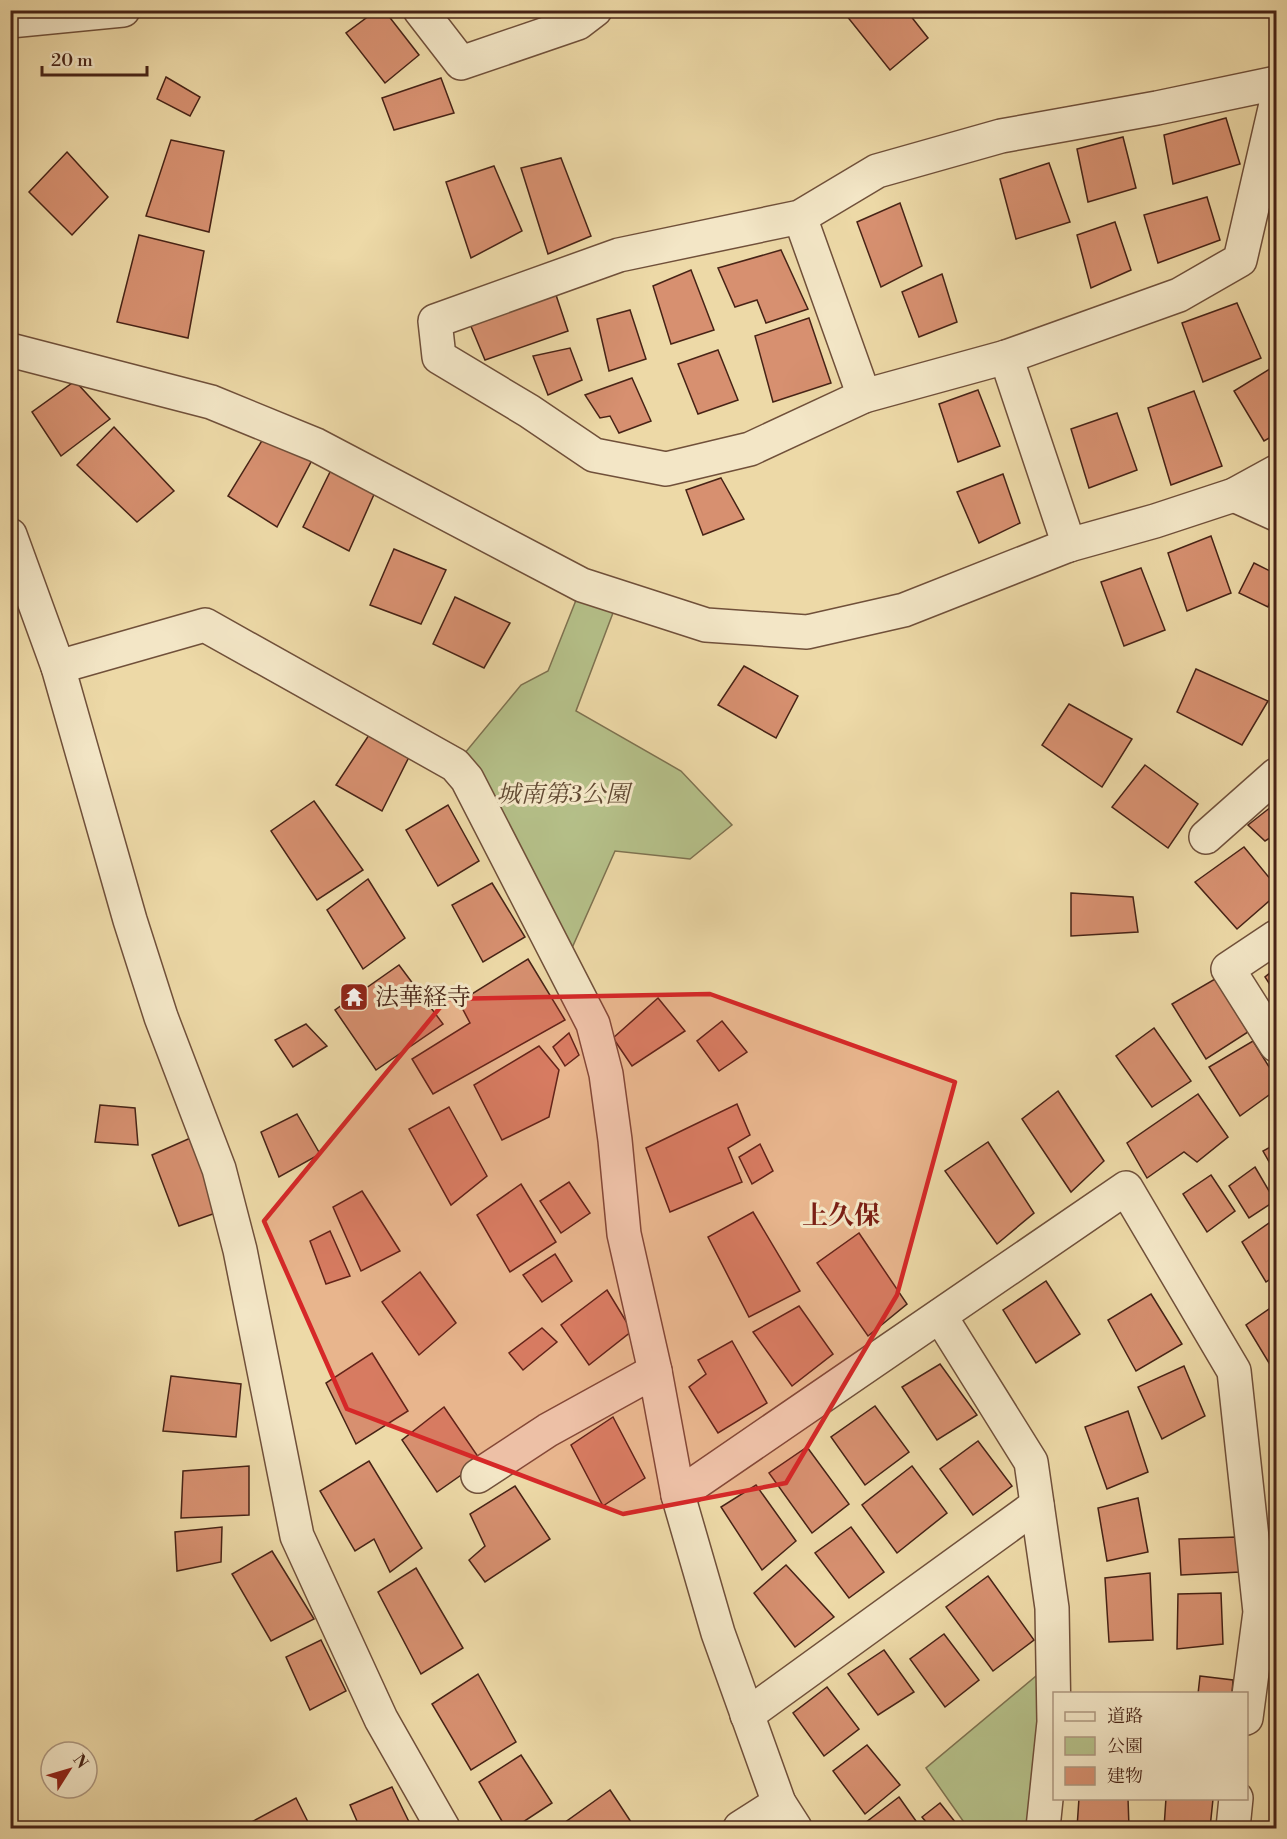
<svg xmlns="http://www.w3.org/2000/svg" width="1287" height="1839" font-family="'Libre Bodoni','Noto Serif JP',serif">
<rect width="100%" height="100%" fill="#edd9a7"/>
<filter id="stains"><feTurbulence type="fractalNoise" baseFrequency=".00333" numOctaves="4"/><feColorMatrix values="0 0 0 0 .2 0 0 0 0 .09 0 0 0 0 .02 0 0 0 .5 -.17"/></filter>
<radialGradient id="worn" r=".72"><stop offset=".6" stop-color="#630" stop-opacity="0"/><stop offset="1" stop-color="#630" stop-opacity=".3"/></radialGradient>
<!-- green -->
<g fill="#b5c089" stroke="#7e7250" stroke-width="1.5">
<polygon points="582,585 619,597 576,711 681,771 732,825 690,859 615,851 564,966 455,765 521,685 548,671"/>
<polygon points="1048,1666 1029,1828 968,1828 926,1768"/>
</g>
<!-- building -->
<g fill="#d79070" stroke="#472316" stroke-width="1.5">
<polygon points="377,10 384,10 419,55 385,83 346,33"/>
<polygon points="842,10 906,10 928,38 890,70"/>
<polygon points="166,77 200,97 190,116 157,99"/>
<polygon points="441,78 454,113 394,130 382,98"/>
<polygon points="1226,118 1240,164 1173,184 1164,135"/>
<polygon points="1123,137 1136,188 1088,202 1077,149"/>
<polygon points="171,140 224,151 209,232 146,216"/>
<polygon points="67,152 108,197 72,235 29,192"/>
<polygon points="561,158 591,236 548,254 521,168"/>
<polygon points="1049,163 1070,222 1016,239 1000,179"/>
<polygon points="494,166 522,231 471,258 446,182"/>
<polygon points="1207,197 1220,240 1158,263 1144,215"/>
<polygon points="900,203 922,266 881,287 857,222"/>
<polygon points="1115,222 1131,270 1091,288 1077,235"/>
<polygon points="139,235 204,251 188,338 117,322"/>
<polygon points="781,250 808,309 766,323 757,300 735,307 718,268"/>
<polygon points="691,270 714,330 671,344 653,286"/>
<polygon points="942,274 957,322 919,337 902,292"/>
<polygon points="555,292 568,331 485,360 470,324"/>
<polygon points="1237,303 1261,358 1203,382 1182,323"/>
<polygon points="630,310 646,359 609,371 597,319"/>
<polygon points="809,318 831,383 773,402 755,336"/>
<polygon points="570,348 582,380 548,395 533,356"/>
<polygon points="718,350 738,400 698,414 678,364"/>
<polygon points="1273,367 1276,372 1276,434 1264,441 1234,391"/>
<polygon points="632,378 651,421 619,433 610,416 600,418 585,395"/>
<polygon points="75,381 110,419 61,456 32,412"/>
<polygon points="978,390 1000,446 958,462 939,404"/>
<polygon points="1194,391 1222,466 1171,485 1148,408"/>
<polygon points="1117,413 1137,470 1089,488 1071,429"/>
<polygon points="114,427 174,491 137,522 77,465"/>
<polygon points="263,439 312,460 277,527 228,496"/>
<polygon points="331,470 376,490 349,551 303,527"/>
<polygon points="1003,474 1020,523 979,543 957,492"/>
<polygon points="721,478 744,519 703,535 686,490"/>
<polygon points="1211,536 1231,593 1187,611 1168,553"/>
<polygon points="394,549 446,570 421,624 370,605"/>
<polygon points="1254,563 1276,574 1276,585 1268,607 1239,593"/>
<polygon points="1141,568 1165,630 1124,646 1101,582"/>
<polygon points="455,597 510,623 484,668 433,644"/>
<polygon points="744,666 798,696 776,738 718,705"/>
<polygon points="1196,669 1268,701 1242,745 1177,712"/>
<polygon points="1069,704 1132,739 1102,787 1042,745"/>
<polygon points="369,735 409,757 382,811 336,785"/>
<polygon points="1145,765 1198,804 1168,848 1112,807"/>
<polygon points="314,801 363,870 317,900 271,831"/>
<polygon points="1276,803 1276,834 1265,841 1248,825"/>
<polygon points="448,805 479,861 438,886 406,830"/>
<polygon points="1244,847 1276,886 1276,895 1237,929 1195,882"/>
<polygon points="368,879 405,938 363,969 327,910"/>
<polygon points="492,883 525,937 483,962 452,905"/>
<polygon points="1071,893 1133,897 1138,932 1071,936"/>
<polygon points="528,959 565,1020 433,1094 412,1059 470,1023 459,1002"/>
<polygon points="399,965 443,1024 376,1070 335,1010"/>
<polygon points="1276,968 1276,994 1265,977"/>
<polygon points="1215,979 1248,1032 1206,1059 1172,1004"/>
<polygon points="658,998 685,1031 632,1066 613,1038"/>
<polygon points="722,1021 747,1052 719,1071 697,1041"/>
<polygon points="306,1024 327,1046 293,1067 275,1040"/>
<polygon points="1154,1028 1191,1081 1152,1107 1116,1056"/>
<polygon points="569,1033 579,1055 565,1066 553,1047"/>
<polygon points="1253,1041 1276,1078 1276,1090 1240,1116 1209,1067"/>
<polygon points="539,1046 559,1070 549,1117 502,1140 474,1085"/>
<polygon points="1058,1091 1104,1161 1071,1192 1022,1119"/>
<polygon points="1198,1094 1228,1137 1197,1162 1184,1152 1147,1178 1127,1143"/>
<polygon points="737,1104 750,1135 728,1148 742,1182 670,1212 646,1148"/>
<polygon points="100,1105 135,1108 138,1145 95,1142"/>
<polygon points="449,1107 487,1176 451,1205 409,1129"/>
<polygon points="297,1114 320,1154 279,1177 261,1132"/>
<polygon points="195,1136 224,1210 179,1226 152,1155"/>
<polygon points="988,1142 1034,1213 997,1244 945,1171"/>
<polygon points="760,1144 773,1171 752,1184 739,1157"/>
<polygon points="1276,1144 1276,1174 1263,1151"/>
<polygon points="1255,1167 1275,1201 1249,1218 1229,1186"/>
<polygon points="1211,1175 1235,1211 1207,1232 1183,1194"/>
<polygon points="569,1182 590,1213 561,1233 540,1201"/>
<polygon points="521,1184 556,1242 510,1272 477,1215"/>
<polygon points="362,1191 400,1251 361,1271 333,1207"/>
<polygon points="753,1212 800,1291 749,1317 708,1237"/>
<polygon points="1276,1218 1276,1275 1266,1282 1242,1242"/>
<polygon points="330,1231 350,1276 326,1284 310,1241"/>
<polygon points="859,1233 907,1304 868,1336 817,1263"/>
<polygon points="555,1254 572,1281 542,1302 523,1275"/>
<polygon points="420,1272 456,1323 419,1355 382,1302"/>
<polygon points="1046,1281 1080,1334 1036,1363 1003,1310"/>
<polygon points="607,1290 632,1331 589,1365 561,1325"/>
<polygon points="1151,1294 1182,1344 1136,1371 1108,1320"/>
<polygon points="1276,1304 1276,1358 1269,1363 1246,1325"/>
<polygon points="799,1306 833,1354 792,1386 753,1332"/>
<polygon points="542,1328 557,1342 523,1370 509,1353"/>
<polygon points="732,1341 767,1403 718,1433 689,1387 706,1374 698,1360"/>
<polygon points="372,1353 408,1411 356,1444 326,1383"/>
<polygon points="940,1364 977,1415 937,1440 902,1387"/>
<polygon points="1184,1366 1205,1416 1162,1439 1138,1387"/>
<polygon points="171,1376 241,1384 236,1437 163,1431"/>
<polygon points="875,1406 909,1452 865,1485 831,1437"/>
<polygon points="444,1407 481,1461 437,1492 402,1440"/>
<polygon points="1128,1411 1148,1472 1107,1489 1085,1427"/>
<polygon points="613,1417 645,1478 603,1506 571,1445"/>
<polygon points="978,1441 1012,1486 973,1515 940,1469"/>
<polygon points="807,1447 849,1504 812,1533 769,1473"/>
<polygon points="369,1461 422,1548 390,1572 374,1539 355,1551 320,1491"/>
<polygon points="249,1466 249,1515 181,1518 183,1471"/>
<polygon points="912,1466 947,1513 897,1553 862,1505"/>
<polygon points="756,1485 796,1541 762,1570 721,1507"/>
<polygon points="515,1486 550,1539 485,1582 469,1560 485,1546 470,1514"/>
<polygon points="1138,1498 1148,1552 1107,1561 1098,1508"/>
<polygon points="222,1527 221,1562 177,1571 175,1532"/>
<polygon points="851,1527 884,1572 849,1598 815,1553"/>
<polygon points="1237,1537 1240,1572 1181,1575 1179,1539"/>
<polygon points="272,1551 314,1619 271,1641 232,1574"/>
<polygon points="786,1565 834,1617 795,1647 754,1593"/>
<polygon points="416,1568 463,1648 421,1674 378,1592"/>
<polygon points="1150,1573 1153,1640 1109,1642 1105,1578"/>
<polygon points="988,1576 1034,1640 993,1671 946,1607"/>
<polygon points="1221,1593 1223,1644 1177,1649 1178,1594"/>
<polygon points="944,1634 979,1680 945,1707 910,1659"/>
<polygon points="321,1640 346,1691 310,1710 286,1657"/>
<polygon points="884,1650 914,1692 878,1715 848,1674"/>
<polygon points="478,1674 516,1742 471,1770 432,1704"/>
<polygon points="1200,1676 1233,1680 1232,1694 1198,1694"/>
<polygon points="827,1687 859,1729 824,1756 793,1713"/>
<polygon points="867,1745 900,1785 865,1814 833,1771"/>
<polygon points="521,1755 552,1803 514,1828 506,1828 479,1782"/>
<polygon points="392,1787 412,1828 360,1828 350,1805"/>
<polygon points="610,1790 635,1828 567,1828 564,1823"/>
<polygon points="899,1797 921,1828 862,1828 861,1826"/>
<polygon points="296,1798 311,1828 247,1828 246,1825"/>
<polygon points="1079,1798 1128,1798 1129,1828 1077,1828"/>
<polygon points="1166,1798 1213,1799 1210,1828 1164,1828"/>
<polygon points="940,1803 960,1828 931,1828 922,1817"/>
</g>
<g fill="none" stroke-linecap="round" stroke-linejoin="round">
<!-- minor casing -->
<g stroke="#70503a" stroke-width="36">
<g id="minor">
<polyline points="420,10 461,63 578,23 595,10"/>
<polyline points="10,21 123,10"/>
<polyline points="1276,83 1157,108 1001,136 877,171 800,217 619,255 435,321 439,357 529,411 594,455 666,469 750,449 864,396 1006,357 1179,295 1240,260 1276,104"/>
<polyline points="800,217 864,396"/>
<polyline points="10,350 211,402 316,445 582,585 706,625 807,632 904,610 1069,545 1155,521 1234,495 1276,472"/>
<polyline points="1006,357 1069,545"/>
<polyline points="1234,495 1276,514"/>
<polyline points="10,535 58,667 130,920 161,1017 219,1169 240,1250 297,1536 381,1719 443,1828"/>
<polyline points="58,667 205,625 455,765 467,779 593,1024 606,1074 615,1140 624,1234 655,1371"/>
<polyline points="1206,837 1276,775"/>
<polyline points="1276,937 1228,969 1276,1045"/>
<polyline points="940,1316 1031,1462 1052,1608 1054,1722 1043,1828"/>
<polyline points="478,1476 548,1430 655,1371 678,1495 718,1633 779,1803 795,1828"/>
<polyline points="678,1495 1126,1188 1234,1371 1260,1612 1246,1718"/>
<polyline points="747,1715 1037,1505"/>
<polyline points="740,1828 779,1803"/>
<polyline points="1233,1828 1236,1798"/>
</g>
</g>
<!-- minor -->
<use href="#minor" stroke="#f3e6c6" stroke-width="33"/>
</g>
<!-- marked area -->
<path fill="#d62828" fill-opacity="0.2" stroke="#d62828" stroke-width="4.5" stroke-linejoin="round" d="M710,994L955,1082L897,1295L786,1483L623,1514L347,1409L264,1221L447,999Z"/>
<!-- icons -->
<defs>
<g id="temple-square" transform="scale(1.5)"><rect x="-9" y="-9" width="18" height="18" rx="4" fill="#8f2418" stroke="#f3e6c6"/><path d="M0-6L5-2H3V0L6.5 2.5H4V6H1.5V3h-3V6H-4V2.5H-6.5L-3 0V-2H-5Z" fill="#fff"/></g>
</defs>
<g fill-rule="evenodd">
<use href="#temple-square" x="354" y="997"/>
</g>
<g text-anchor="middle" stroke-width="6" stroke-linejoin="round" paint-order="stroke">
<!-- park labels -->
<g font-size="24" font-style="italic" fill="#624a33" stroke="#f3e6c6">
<text x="563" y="802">城南第3公園</text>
</g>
<!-- poi labels -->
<g font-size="24" fill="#472316" stroke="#f3e6c6" text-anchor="start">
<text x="375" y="1005">法華経寺</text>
</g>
<!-- neighbourhood labels -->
<g font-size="26" font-weight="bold" fill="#7a1f14" stroke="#f3e6c6">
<text x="841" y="1224">上久保</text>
</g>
</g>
<!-- margin -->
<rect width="1287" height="1839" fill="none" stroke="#edd9a7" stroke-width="36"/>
<rect x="12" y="12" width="1263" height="1815" fill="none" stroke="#472316" stroke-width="3"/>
<rect x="18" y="18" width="1251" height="1803" fill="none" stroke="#472316" stroke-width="1.5"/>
<!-- legend -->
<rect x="1053" y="1692" width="195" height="108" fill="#f3e6c6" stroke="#ae9880" stroke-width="1.5"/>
<rect x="1065" y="1712" width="30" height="9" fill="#f3e6c6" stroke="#ae9880" stroke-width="1.5"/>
<text x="1107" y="1722" font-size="18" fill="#472316">道路</text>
<rect x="1065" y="1737" width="30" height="18" fill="#b5c089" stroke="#ae9880" stroke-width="1.5"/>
<text x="1107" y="1752" font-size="18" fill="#472316">公園</text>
<rect x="1065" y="1767" width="30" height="18" fill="#d79070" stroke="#ae9880" stroke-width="1.5"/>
<text x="1107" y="1782" font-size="18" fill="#472316">建物</text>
<!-- north arrow -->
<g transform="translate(69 1770) rotate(53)"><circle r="28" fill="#f3e6c6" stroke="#ae9880" stroke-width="1.5"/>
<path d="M0-4.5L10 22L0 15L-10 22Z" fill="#8f2418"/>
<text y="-9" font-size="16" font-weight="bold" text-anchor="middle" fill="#472316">N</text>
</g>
<!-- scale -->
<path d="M42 66v9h105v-9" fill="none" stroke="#472316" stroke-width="3"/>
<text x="51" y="66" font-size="18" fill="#472316" stroke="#f3e6c6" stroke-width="4.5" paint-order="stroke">20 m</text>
<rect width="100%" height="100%" filter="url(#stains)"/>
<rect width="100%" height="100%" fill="url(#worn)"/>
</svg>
